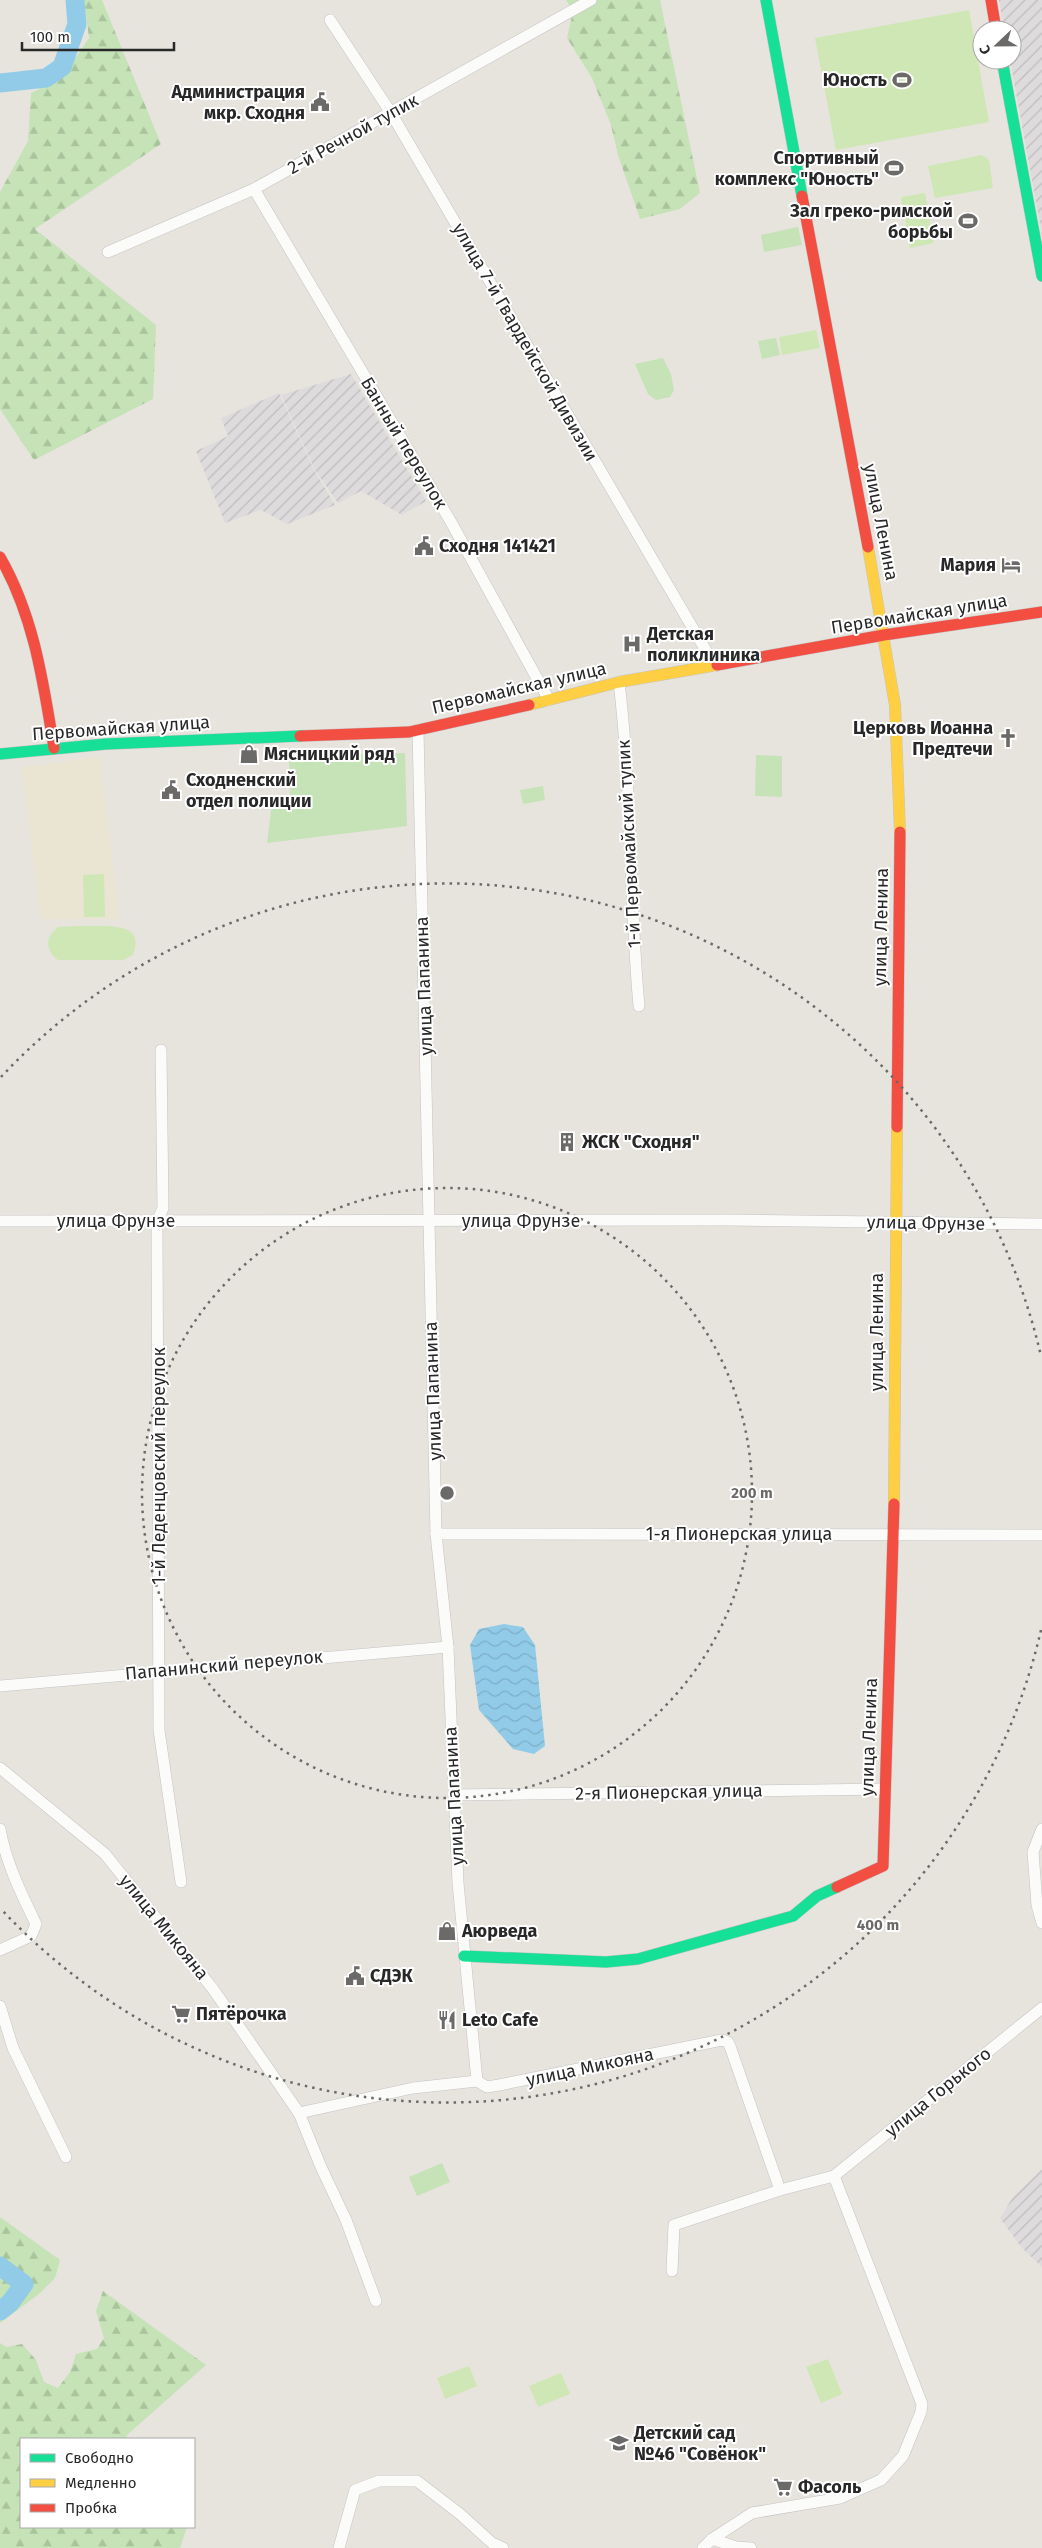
<svg xmlns="http://www.w3.org/2000/svg" width="1042" height="2548" font-family="'Fira Sans',sans-serif">
<defs>
<pattern id="industrial-furrows" width="10" height="10" patternUnits="userSpaceOnUse" patternTransform="scale(1.25)"><rect width="10" height="10" fill="#dedbdd"/><path d="M-1 1l2-2M0 10L10 0M9 11l2-2" fill="none" stroke="#bebcbe"/></pattern>
<pattern id="forest-firs" width="22" height="20" patternUnits="userSpaceOnUse" patternTransform="scale(1.25)"><rect width="22" height="20" fill="#c5e3b6"/><path d="M5 1l3.5 6h-7zM16 11l3.5 6h-7z" fill="#a9c39c"/></pattern>
<pattern id="water-waves" width="16" height="10" patternUnits="userSpaceOnUse" patternTransform="scale(1.25)"><rect width="16" height="10" fill="#91cbe8"/><path d="M0 5q4-4 8 0t8 0" fill="none" stroke="#7daec7"/></pattern>
</defs>
<rect width="100%" height="100%" fill="#e7e4de"/>
<!-- industrial -->
<g fill="url(#industrial-furrows)">
<polygon points="999,0 1042,0 1042,235 1010,60 1012,60 1012,30 1004,30"/>
<polygon points="351,374 426,501 402,515 361,491 338,503 315,470 281,395"/>
<polygon points="279,393 314,470 335,505 287,524 261,510 225,523 196,451 228,436 221,418"/>
<polygon points="1042,2169 1042,2267 1021,2247 1000,2218 1013,2197"/>
</g>
<!-- education -->
<polygon fill="#eae4d2" points="100,757 120,919 41,919 22,767"/>
<!-- grass -->
<g fill="#c5e3b6">
<polygon points="798,227 802,245 764,252 761,235"/>
<polygon points="776,338 780,355 762,359 758,341"/>
<polygon points="663,358 671,374 674,390 670,397 656,400 648,394 635,364"/>
<polygon points="405,753 407,826 267,843 272,803 290,795 289,756"/>
<polygon points="756,755 782,756 782,797 755,796"/>
<polygon points="543,786 545,800 523,804 520,790"/>
<polygon points="442,2163 450,2182 417,2196 409,2177"/>
</g>
<!-- forest -->
<g fill="url(#forest-firs)">
<polygon points="84,0 102,0 161,144 35,229 156,325 153,399 34,460 0,409 0,192 28,141 31,93 61,79 89,38"/>
<polygon points="566,0 660,0 700,193 680,209 640,219 618,155 611,125 592,78 567,38 573,11"/>
<polygon points="0,2217 60,2260 55,2278 39,2294 0,2323"/>
<polygon points="103,2291 206,2365 126,2436 129,2439 21,2439 21,2527 187,2527 180,2548 0,2548 0,2343 6,2347 22,2344 36,2360 44,2382 58,2388 70,2372 76,2354 97,2349 104,2338 96,2311"/>
</g>
<!-- pitch -->
<g fill="#cfe7b4">
<polygon points="969,10 989,122 836,150 815,38"/>
<polygon points="982,155 989,160 993,188 935,198 928,166"/>
<polygon points="925,193 934,243 910,248 901,197"/>
<polygon points="816,330 820,348 782,355 779,337"/>
<polygon points="104,874 105,917 84,917 83,875"/>
<path d="M58,927C74,927 122,922 132,933C138,939 135,948 133,955L123,960H58C45,950 45,937 58,927Z"/>
<polygon points="828,2359 842,2394 821,2403 806,2367"/>
<polygon points="469,2366 477,2386 445,2399 437,2378"/>
<polygon points="561,2373 570,2394 538,2407 529,2386"/>
</g>
<!-- water -->
<polygon fill="url(#water-waves)" points="504,1624 523,1627 535,1645 545,1746 534,1754 513,1749 479,1710 470,1645 479,1629"/>
<g fill="none" stroke-linecap="round" stroke-linejoin="round">
<!-- river -->
<g stroke="#91cbe8" stroke-width="19">
<polyline points="0,83 46,78 62,67 77,24 75,0"/>
<polyline points="0,2266 24,2284 10,2303 0,2311"/>
</g>
<!-- street casing -->
<g stroke="#c4c3c3" stroke-width="12">
<g id="street">
<polyline points="330,20 391,113 715,666"/>
<polyline points="254,189 451,522 549,700"/>
<polyline points="108,252 254,189 591,0"/>
<path d="M619,682C632,790 629,898 639,1006"/>
<polyline points="418,730 436,1534 448,1647 458,1883 477,2081"/>
<polyline points="161,1050 163,1208 157,1222 159,1730 181,1882"/>
<polyline points="0,1221 729,1220 1042,1224"/>
<polyline points="436,1534 1042,1535"/>
<polyline points="0,1686 448,1647"/>
<polyline points="0,1768 105,1854 213,1989 299,2113 413,2088 477,2081 487,2087 499,2085 722,2040 728,2042 731,2049 780,2190"/>
<polyline points="454,1795 885,1789"/>
<path d="M0,1829C6,1863 21,1893 36,1924L31,1936L0,1950"/>
<polyline points="1042,1829 1033,1852 1037,1905 1042,1923"/>
<polyline points="0,2006 13,2048 66,2157"/>
<polyline points="299,2113 321,2167 346,2220 376,2301"/>
<polyline points="672,2271 674,2225 780,2190 834,2176 1042,2008"/>
<polyline points="712,2539 736,2547 751,2548"/>
<polyline points="339,2548 355,2490 379,2481 417,2481 460,2514 492,2543 503,2548"/>
<polyline points="703,2548 712,2539 752,2513 840,2498 881,2480 903,2456 921,2412 922,2404 834,2176"/>
</g>
</g>
<!-- fast casing -->
<g stroke="#c4c3c3" stroke-width="12">
<g id="fast">
<polyline points="766,0 802,196"/>
<polyline points="1002,60 1042,276"/>
<polyline points="0,754 106,744 300,736"/>
<polyline points="464,1956 606,1962 638,1959 793,1916 817,1896 837,1887"/>
</g>
</g>
<!-- slow casing -->
<g stroke="#c4c3c3" stroke-width="12">
<g id="slow">
<polyline points="868,547 895,705 900,832"/>
<polyline points="529,705 619,682 717,665"/>
<polyline points="894,1504 897,1127"/>
</g>
</g>
<!-- jam casing -->
<g stroke="#c4c3c3" stroke-width="12">
<g id="jam">
<polyline points="991,0 996,30"/>
<polyline points="802,196 868,547"/>
<path d="M0,557C34,616 43,681 54,748"/>
<polyline points="717,665 884,635 1042,612"/>
<polyline points="300,736 409,732 529,705"/>
<polyline points="897,1127 900,832"/>
<polyline points="837,1887 883,1866 894,1504"/>
</g>
</g>
<!-- street -->
<use href="#street" stroke="#fbfbfa" stroke-width="11"/>
<!-- fast -->
<use href="#fast" stroke="#16e098" stroke-width="11"/>
<!-- slow -->
<use href="#slow" stroke="#ffcf43" stroke-width="11"/>
<!-- jam -->
<use href="#jam" stroke="#f24e42" stroke-width="11"/>
</g>
<!-- distance rings -->
<g fill="none" stroke="#6b6a68" stroke-width="2.5" stroke-dasharray="2.5 5">
<circle cx="447" cy="1493" r="305"/>
<path d="M1041 1630A610 610 0 0 1 1 1909M1 1077A610 610 0 0 1 1041 1356"/>
</g>
<!-- icons -->
<defs>
<g id="stadium-bare" transform="scale(1.5)"><path d="M0-5a6.5 5 0 1 0 0 10a6.5 5 0 1 0 0-10ZM-3.5-1.8h7v3.6h-7Z" fill="#6b6a68" stroke="#fff" stroke-width="2.5" paint-order="stroke"/></g>
<g id="civic-bare" transform="scale(1.5)"><path d="M-.6-6.5H3V-4.5H.6V-3L4-1V1h2V6H-6V1h2V-1L-.6-3ZM-1.2 2.5V6h2.4V2.5Z" fill="#6b6a68" stroke="#fff" stroke-width="2.5" paint-order="stroke"/></g>
<g id="hotel-bare" transform="scale(1.5)"><path d="M-6-4.5h1.5V1H6V5H4.5V3h-9V5H-6ZM-4 0a1.8 1.8 0 1 1 3.6 0ZM.5 0V-2.5h3Q6-2.5 6 0Z" fill="#6b6a68" stroke="#fff" stroke-width="2.5" paint-order="stroke"/></g>
<g id="hospital-bare" transform="scale(1.5)"><path d="M-5-5h3v3.5h4V-5h3V5h-3V1.5h-4V5h-3Z" fill="#6b6a68" stroke="#fff" stroke-width="2.5" paint-order="stroke"/></g>
<g id="church-bare" transform="scale(1.5)"><path d="M-1.2-6h2.4v3.5h3.3v2.4h-3.3V6h-2.4V-.1h-3.3v-2.4h3.3Z" fill="#6b6a68" stroke="#fff" stroke-width="2.5" paint-order="stroke"/></g>
<g id="shop-bare" transform="scale(1.5)"><path d="M-5-2.5h2.3a2.7 3.5 0 0 1 5.4 0H5L5.5 6h-11ZM-1.5-2.5h3a1.5 2.3 0 0 0-3 0Z" fill="#6b6a68" stroke="#fff" stroke-width="2.5" paint-order="stroke"/></g>
<g id="building-bare" transform="scale(1.5)"><path d="M-4-6H4V6H1V3H-1V6H-4ZM-2.5-4.3h1.7v1.8h-1.7ZM.8-4.3h1.7v1.8H.8ZM-2.5-1h1.7V.8h-1.7ZM.8-1h1.7V.8H.8Z" fill="#6b6a68" stroke="#fff" stroke-width="2.5" paint-order="stroke"/></g>
<g id="supermarket-bare" transform="scale(1.5)"><path d="M-6-5.5h2.5l.6 2H6L4.5 2H-2.5L-4.4-4H-6ZM-1.5 3.2a1.3 1.3 0 1 0 .1 0ZM3 3.2a1.3 1.3 0 1 0 .1 0Z" fill="#6b6a68" stroke="#fff" stroke-width="2.5" paint-order="stroke"/></g>
<g id="restaurant-bare" transform="scale(1.5)"><path d="M-5-6h1v4h1v-4h1v4h1v-4h1v5L-1.5 .5V6h-2V.5L-5-1ZM5-6V6H3V1.5H1.5Q1.5-4 5-6Z" fill="#6b6a68" stroke="#fff" stroke-width="2.5" paint-order="stroke"/></g>
<g id="school-bare" transform="scale(1.5)"><path d="M0-5L7-2L0 1L-7-2ZM-4 1L0 2.5L4 1V4Q0 6-4 4Z" fill="#6b6a68" stroke="#fff" stroke-width="2.5" paint-order="stroke"/></g>
</defs>
<g fill-rule="evenodd">
<use href="#stadium-bare" x="902" y="80"/>
<use href="#civic-bare" x="320" y="102"/>
<use href="#stadium-bare" x="894" y="168"/>
<use href="#stadium-bare" x="968" y="221"/>
<use href="#civic-bare" x="424" y="546"/>
<use href="#hotel-bare" x="1011" y="565"/>
<use href="#hospital-bare" x="632" y="644"/>
<use href="#church-bare" x="1008" y="738"/>
<use href="#shop-bare" x="249" y="754"/>
<use href="#civic-bare" x="171" y="790"/>
<use href="#building-bare" x="567" y="1142"/>
<use href="#shop-bare" x="447" y="1931"/>
<use href="#civic-bare" x="355" y="1976"/>
<use href="#supermarket-bare" x="181" y="2014"/>
<use href="#restaurant-bare" x="447" y="2020"/>
<use href="#school-bare" x="619" y="2443"/>
<use href="#supermarket-bare" x="783" y="2487"/>
</g>
<g text-anchor="middle" stroke-width="4" stroke-linejoin="round" paint-order="stroke">
<!-- poi labels -->
<g font-size="18" font-weight="bold" fill="#282828" stroke="#fff" text-anchor="start">
<text x="887" y="86" text-anchor="end">Юность</text>
<text x="305" y="98" text-anchor="end">Администрация<tspan x="305" dy="21">мкр. Сходня</tspan></text>
<text x="879" y="164" text-anchor="end">Спортивный<tspan x="879" dy="21">комплекс "Юность"</tspan></text>
<text x="953" y="217" text-anchor="end">Зал греко-римской<tspan x="953" dy="21">борьбы</tspan></text>
<text x="439" y="552">Сходня 141421</text>
<text x="996" y="571" text-anchor="end">Мария</text>
<text x="647" y="640">Детская<tspan x="647" dy="21">поликлиника</tspan></text>
<text x="993" y="734" text-anchor="end">Церковь Иоанна<tspan x="993" dy="21">Предтечи</tspan></text>
<text x="264" y="760">Мясницкий ряд</text>
<text x="186" y="786">Сходненский<tspan x="186" dy="21">отдел полиции</tspan></text>
<text x="582" y="1148">ЖСК "Сходня"</text>
<text x="462" y="1937">Аюрведа</text>
<text x="370" y="1982">СДЭК</text>
<text x="196" y="2020">Пятёрочка</text>
<text x="462" y="2026">Leto Cafe</text>
<text x="634" y="2439">Детский сад<tspan x="634" dy="21">№46 "Совёнок"</tspan></text>
<text x="798" y="2493">Фасоль</text>
</g>
<!-- street labels -->
<g font-size="18" fill="#282828" stroke="#fff">
<text transform="translate(353 134) rotate(-29)" y="6">2-й Речной тупик</text>
<text transform="translate(525 342) rotate(60)" y="6">улица 7-й Гвардейской Дивизии</text>
<text transform="translate(404 443) rotate(59)" y="6">Банный переулок</text>
<text transform="translate(881 522) rotate(79)" y="6">улица Ленина</text>
<text transform="translate(919 614) rotate(-9)" y="6">Первомайская улица</text>
<text transform="translate(519 688) rotate(-13)" y="6">Первомайская улица</text>
<text transform="translate(121 728) rotate(-4)" y="6">Первомайская улица</text>
<text transform="translate(629 844) rotate(-93)" y="6">1-й Первомайский тупик</text>
<text transform="translate(881 927) rotate(-89)" y="6">улица Ленина</text>
<text transform="translate(424 986) rotate(-92)" y="6">улица Папанина</text>
<text x="116" y="1227">улица Фрунзе</text>
<text x="521" y="1227">улица Фрунзе</text>
<text transform="translate(926 1223) rotate(1)" y="6">улица Фрунзе</text>
<text transform="translate(877 1332) rotate(-90)" y="6">улица Ленина</text>
<text transform="translate(433 1391) rotate(-92)" y="6">улица Папанина</text>
<text transform="translate(159 1466) rotate(-90)" y="6">1-й Леденцовский переулок</text>
<text x="739" y="1540">1-я Пионерская улица</text>
<text transform="translate(224 1665) rotate(-5)" y="6">Папанинский переулок</text>
<text transform="translate(869 1737) rotate(-88)" y="6">улица Ленина</text>
<text transform="translate(669 1792) rotate(-1)" y="6">2-я Пионерская улица</text>
<text transform="translate(454 1796) rotate(-93)" y="6">улица Папанина</text>
<text transform="translate(164 1927) rotate(51)" y="6">улица Микояна</text>
<text transform="translate(590 2067) rotate(-12)" y="6">улица Микояна</text>
<text transform="translate(938 2092) rotate(-39)" y="6">улица Горького</text>
</g>
</g>
<circle cx="447" cy="1493" r="8" fill="#6b6a68" stroke="#fff" stroke-width="2.5"/>
<g font-size="15" text-anchor="middle" font-weight="bold" fill="#6b6a68" stroke="#fff" stroke-width="4" stroke-linejoin="round" paint-order="stroke">
<text x="752" y="1498">200 m</text>
<text x="878" y="1930">400 m</text>
</g>
<!-- legend -->
<rect x="20" y="2438" width="175" height="90" fill="#ffffff" stroke="#a9a9a9"/>
<rect x="30" y="2454" width="25" height="8" fill="#16e098" stroke="#a9a9a9"/>
<text x="65" y="2463" font-size="15" fill="#282828">Свободно</text>
<rect x="30" y="2479" width="25" height="8" fill="#ffcf43" stroke="#a9a9a9"/>
<text x="65" y="2488" font-size="15" fill="#282828">Медленно</text>
<rect x="30" y="2504" width="25" height="8" fill="#f24e42" stroke="#a9a9a9"/>
<text x="65" y="2513" font-size="15" fill="#282828">Пробка</text>
<!-- north arrow -->
<g transform="translate(997 45) rotate(248)"><circle r="24" fill="#ffffff" stroke="#a9a9a9"/>
<path d="M0-4L9 19L0 12L-9 19Z" fill="#6b6a68"/>
<text y="-8" font-size="14" font-weight="bold" text-anchor="middle" fill="#282828">С</text>
</g>
<!-- scale -->
<path d="M22 42v8h152v-8" fill="none" stroke="#282828" stroke-width="2.5"/>
<text x="30" y="42" font-size="15" fill="#282828" stroke="#ffffff" stroke-width="4" paint-order="stroke">100 m</text>
</svg>
